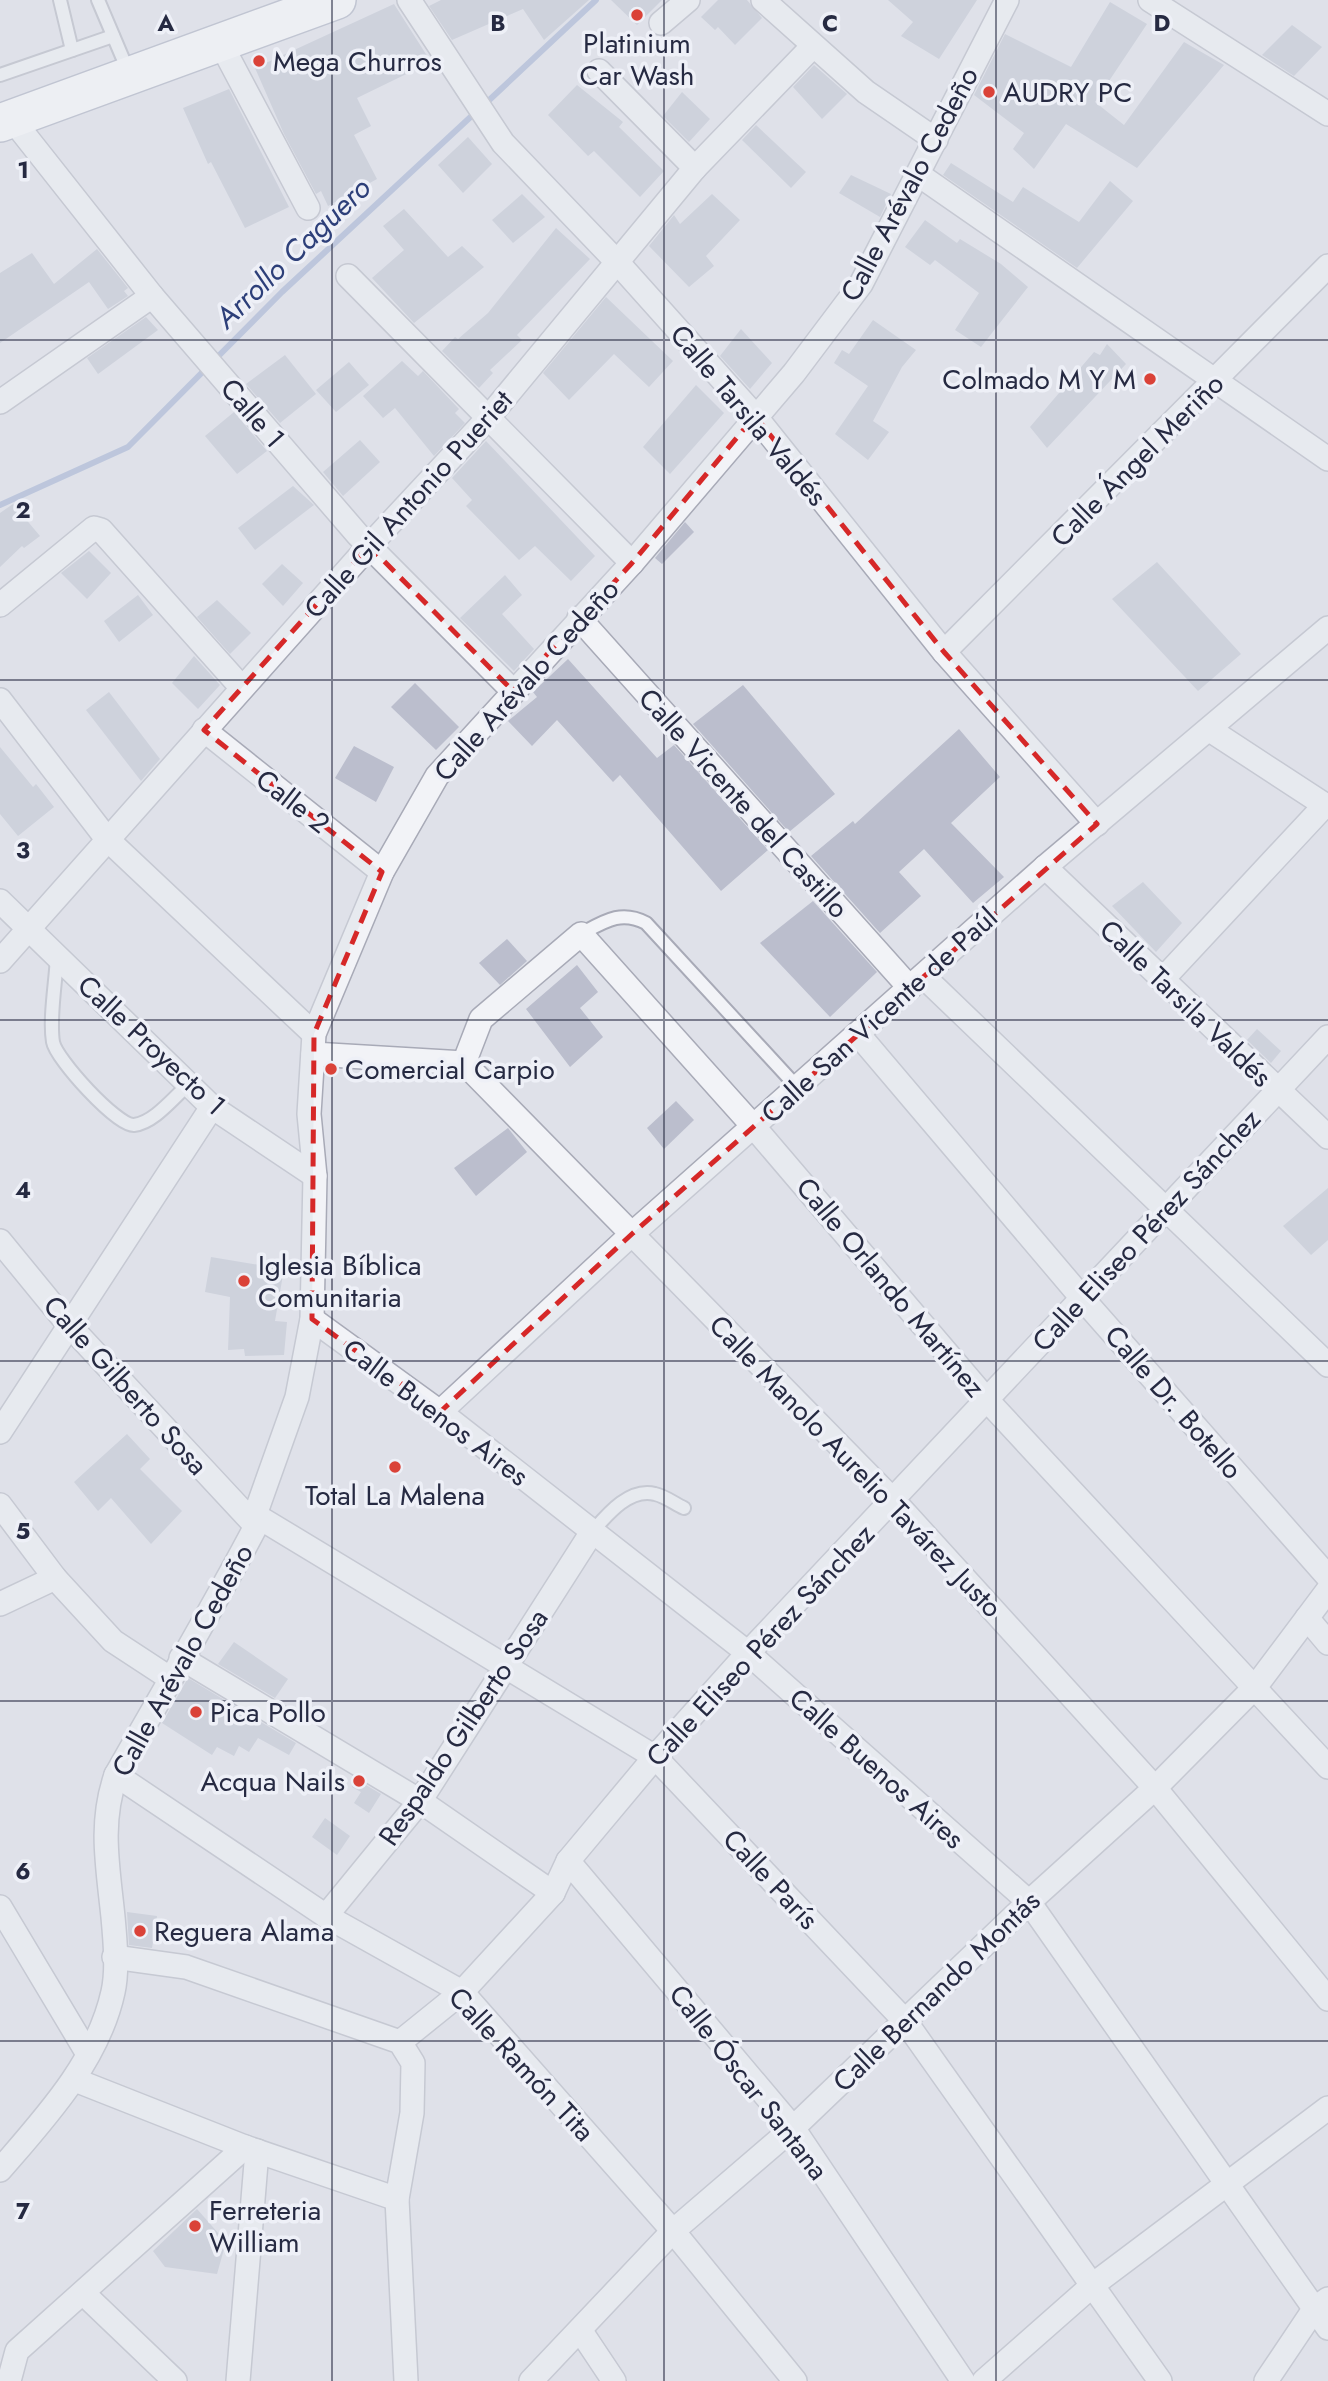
<svg xmlns="http://www.w3.org/2000/svg" width="1328" height="2381" font-family="Jost,sans-serif">
<rect width="100%" height="100%" fill="#dfe1e9"/>
<g fill="none" stroke-linecap="round" stroke-linejoin="round">
<!-- stream -->
<g stroke="#96a5cd" stroke-width="6">
<polyline points="485,104 596,0"/>
<polyline points="0,505 128,447 282,292 477,111"/>
</g>
</g>
<!-- building -->
<g fill="#bbbecd">
<polygon points="441,0 589,0 544,40 523,9 452,40 429,6"/>
<polygon points="611,0 662,0 637,25"/>
<polygon points="718,0 747,0 762,18 735,45 718,27 715,30 701,17"/>
<polygon points="888,0 977,0 939,59 901,36 913,22"/>
<polygon points="1110,2 1147,24 1095,102 1124,125 1184,42 1224,65 1137,168 1066,124 1034,169 1013,149 1024,133 974,95 1005,34 1071,67"/>
<polygon points="394,4 431,62 357,98 371,126 354,135 377,179 328,206 321,191 316,194 284,134 255,68"/>
<polygon points="1292,25 1322,47 1294,76 1262,55"/>
<polygon points="814,65 847,94 822,119 793,87"/>
<polygon points="577,85 623,122 619,127 664,171 640,197 594,151 588,156 548,115"/>
<polygon points="229,89 289,207 245,228 211,162 208,164 183,108"/>
<polygon points="682,92 710,119 689,142 663,116"/>
<polygon points="756,125 806,172 791,188 742,140"/>
<polygon points="468,137 492,164 463,193 438,165"/>
<polygon points="951,163 1013,202 1023,187 1079,222 1110,181 1133,201 1077,268 943,175"/>
<polygon points="851,175 891,194 880,217 839,193"/>
<polygon points="522,194 545,217 513,243 492,220"/>
<polygon points="712,194 740,220 706,256 714,266 689,287 649,246 674,215 680,224"/>
<polygon points="404,209 448,257 462,246 484,267 414,323 372,278 404,250 383,226"/>
<polygon points="925,220 957,243 960,239 1001,264 1028,287 981,347 955,330 979,293 935,260 930,265 905,247"/>
<polygon points="556,228 590,259 517,335 522,340 490,370 493,373 479,388 442,351 455,337 458,339 488,313"/>
<polygon points="97,249 128,288 124,291 128,296 108,309 89,282 0,343 0,273 32,253 54,284"/>
<polygon points="606,297 673,361 649,387 614,354 569,400 543,373"/>
<polygon points="146,317 158,330 98,374 87,358"/>
<polygon points="873,320 916,350 902,367 873,421 889,432 868,460 835,434 868,386 834,363 842,350 849,354"/>
<polygon points="741,329 772,363 750,389 720,356"/>
<polygon points="1107,344 1126,364 1047,448 1030,427 1094,352 1100,355"/>
<polygon points="285,355 316,394 280,423 246,384"/>
<polygon points="402,361 418,376 423,371 459,409 455,413 465,423 434,456 395,408 383,418 363,396"/>
<polygon points="349,362 369,385 336,412 316,390"/>
<polygon points="696,385 724,413 670,474 643,447"/>
<polygon points="234,412 267,451 237,474 205,436"/>
<polygon points="360,440 380,462 343,496 323,472"/>
<polygon points="486,441 595,556 571,581 535,546 519,560 466,506 472,500 452,478"/>
<polygon points="293,486 314,505 255,550 238,528"/>
<polygon points="13,504 40,536 24,548 22,546 0,567 0,513"/>
<polygon points="685,522 694,532 662,564 655,558"/>
<polygon points="89,551 111,573 87,599 61,573"/>
<polygon points="1157,562 1241,654 1198,691 1112,599"/>
<polygon points="282,564 303,583 283,606 262,584"/>
<polygon points="505,575 522,595 502,614 534,649 514,671 460,618"/>
<polygon points="138,595 153,615 119,642 104,621"/>
<polygon points="217,600 251,633 230,654 197,617"/>
<polygon points="194,656 220,685 198,709 172,683"/>
<polygon points="568,659 657,758 674,745 768,850 721,891 620,775 613,782 557,720 532,746 508,721 537,697 533,692"/>
<polygon points="415,683 459,727 436,750 391,707"/>
<polygon points="743,685 835,794 789,832 693,724"/>
<polygon points="109,692 160,759 141,781 86,710"/>
<polygon points="959,729 1000,777 951,823 1004,877 973,903 924,849 899,872 921,896 880,933 811,856 853,821 855,824"/>
<polygon points="354,746 394,767 376,802 335,778"/>
<polygon points="0,747 33,787 36,784 54,807 18,836 0,814"/>
<polygon points="1143,882 1182,923 1156,952 1112,906"/>
<polygon points="813,901 877,972 830,1017 760,943"/>
<polygon points="507,939 527,961 500,985 479,963"/>
<polygon points="577,965 598,992 580,1008 603,1037 570,1067 526,1009"/>
<polygon points="1257,1029 1281,1051 1271,1063 1247,1040"/>
<polygon points="676,1101 694,1120 664,1149 647,1128"/>
<polygon points="508,1128 527,1152 476,1196 454,1168"/>
<polygon points="1328,1188 1328,1240 1311,1255 1283,1226"/>
<polygon points="211,1257 284,1269 275,1321 287,1322 284,1355 245,1356 244,1349 228,1350 230,1297 205,1292"/>
<polygon points="127,1434 150,1459 140,1469 182,1511 151,1544 111,1498 98,1511 74,1482"/>
<polygon points="234,1642 288,1679 275,1698 218,1664"/>
<polygon points="188,1678 296,1743 289,1755 258,1738 249,1752 239,1746 234,1756 217,1747 212,1755 162,1723"/>
<polygon points="356,1779 381,1794 369,1813 354,1803 361,1792 352,1787"/>
<polygon points="325,1818 350,1836 337,1855 312,1837"/>
<polygon points="127,1912 157,1916 152,1948 129,1945"/>
<polygon points="197,2209 226,2242 217,2274 165,2267 153,2251"/>
</g>
<g fill="none" stroke-linecap="round" stroke-linejoin="round">
<!-- lane casing -->
<g stroke="#a8aab7" stroke-width="16">
<g id="lane">
<polyline points="60,0 72,50"/>
<polyline points="98,0 129,73"/>
<polyline points="0,75 113,36"/>
<path d="M581,934C605,921 621,910 646,923L798,1088"/>
<path d="M57,956C56,981 49,1018 53,1042C56,1059 117,1126 134,1125C154,1123 174,1097 189,1084"/>
<path d="M592,1532C606,1516 629,1487 655,1494C665,1496 675,1504 684,1508"/>
</g>
</g>
<!-- street casing -->
<g stroke="#a8aab7" stroke-width="26">
<g id="street">
<polyline points="409,0 503,143 618,263 755,416 944,652 1097,824"/>
<polyline points="763,0 866,92 936,140"/>
<polyline points="1150,0 1328,114"/>
<polyline points="661,23 688,0"/>
<polyline points="221,44 308,208"/>
<polyline points="599,71 695,168"/>
<polyline points="12,119 152,296 358,535 513,691"/>
<polyline points="919,175 1328,459"/>
<polyline points="348,276 632,563"/>
<polyline points="0,402 152,296"/>
<polyline points="0,605 94,528 101,530 242,688"/>
<polyline points="579,618 910,988"/>
<polyline points="944,652 1328,266"/>
<polyline points="0,700 107,839 314,1034"/>
<polyline points="204,730 382,872"/>
<polyline points="1210,730 1328,807"/>
<polyline points="1045,867 1328,1137"/>
<polyline points="0,901 212,1107 315,1176"/>
<polyline points="0,961 369,546 488,418 695,168 813,46"/>
<polyline points="923,976 1328,1365"/>
<polyline points="1162,980 1325,805"/>
<polyline points="858,1034 1082,1298 1328,1577"/>
<polyline points="313,1054 464,1063 894,1501 1155,1788 1328,1999"/>
<polyline points="464,1063 481,1019 581,934 754,1127 986,1399 1328,1767"/>
<polyline points="0,1241 68,1324 256,1526"/>
<polyline points="312,1319 440,1412 748,1653 1029,1902 1328,2328"/>
<polyline points="440,1412 633,1233 1045,867 1328,628"/>
<polyline points="0,1432 212,1107"/>
<polyline points="0,1505 55,1578 113,1641 171,1679"/>
<polyline points="255,1515 655,1757 905,2021 1160,2381"/>
<polyline points="0,1604 55,1578"/>
<polyline points="1307,1618 1328,1643"/>
<polyline points="181,1658 420,1801 553,1893"/>
<polyline points="116,1775 326,1916 462,1992 673,2231 795,2381"/>
<polyline points="568,1861 793,2128 963,2381"/>
<polyline points="0,1907 88,2054"/>
<polyline points="326,1916 420,1801 592,1532"/>
<polyline points="114,1957 186,1967 400,2042 413,2063 412,2113 397,2199 406,2381"/>
<polyline points="400,2042 462,1992 553,1893 568,1861 655,1757 748,1653 1328,1037"/>
<polyline points="75,2080 245,2147 397,2199"/>
<path d="M0,2170C45,2118 98,2061 113,1992C118,1970 115,1939 113,1917C108,1867 99,1824 116,1775C163,1692 212,1610 256,1526L255,1515L297,1397L312,1319L315,1176L309,1114L314,1034L382,872L437,776L632,563L794,373L861,284L1007,0"/>
<polyline points="83,2293 175,2381"/>
<polyline points="580,2330 614,2381"/>
<polyline points="9,2381 17,2351 245,2147"/>
<polyline points="238,2381 257,2151"/>
<polyline points="531,2381 673,2231 793,2128 1029,1902 1155,1788 1256,1686 1328,1590"/>
<polyline points="984,2381 1094,2284 1328,2108"/>
<polyline points="1266,2381 1315,2308 1328,2299"/>
</g>
</g>
<!-- primary casing -->
<g stroke="#9da2b6" stroke-width="40">
<polyline id="primary" points="0,123 337,0"/>
</g>
<!-- lane -->
<use href="#lane" stroke="#f2f3f7" stroke-width="12"/>
<!-- street -->
<use href="#street" stroke="#f2f3f7" stroke-width="23"/>
<!-- primary -->
<use href="#primary" stroke="#fff" stroke-width="37"/>
</g>
<!-- marked area -->
<path d="M0 0H1328V2381H0ZM755,416L944,652L1097,824L633,1233L440,1412L312,1319L314,1034L382,872L204,730L369,546L513,691L632,563Z" fill="#dfe1e9" fill-opacity=".55" fill-rule="evenodd"/>
<path fill="none" stroke="#d62828" stroke-width="5" stroke-dasharray="14 9" stroke-linejoin="round" d="M755,416L944,652L1097,824L633,1233L440,1412L312,1319L314,1034L382,872L204,730L369,546L513,691L632,563Z"/>
<!-- grid -->
<path fill="none" stroke="#262a42" stroke-width="2" stroke-opacity="0.55" d="M332,0V2381M664,0V2381M996,0V2381M0,340H1328M0,680H1328M0,1020H1328M0,1361H1328M0,1701H1328M0,2041H1328"/>
<!-- markers -->
<g fill="#da4238" stroke="#eef0f7" stroke-width="2.5">
<circle cx="637" cy="15" r="7"/>
<circle cx="259" cy="61" r="7"/>
<circle cx="989" cy="92" r="7"/>
<circle cx="1150" cy="379" r="7"/>
<circle cx="331" cy="1069" r="7"/>
<circle cx="244" cy="1281" r="7"/>
<circle cx="395" cy="1467" r="7"/>
<circle cx="196" cy="1712" r="7"/>
<circle cx="359" cy="1781" r="7"/>
<circle cx="140" cy="1931" r="7"/>
<circle cx="195" cy="2226" r="7"/>
</g>
<g text-anchor="middle" stroke-width="7" stroke-linejoin="round" paint-order="stroke">
<!-- poi labels -->
<g font-size="28" fill="#262a42" stroke="#eef0f7" text-anchor="start">
<text x="637" y="53" text-anchor="middle">Platinium<tspan x="637" dy="32">Car Wash</tspan></text>
<text x="273" y="71">Mega Churros</text>
<text x="1003" y="102">AUDRY PC</text>
<text x="1136" y="389" text-anchor="end">Colmado M Y M</text>
<text x="345" y="1079">Comercial Carpio</text>
<text x="258" y="1275">Iglesia Bíblica<tspan x="258" dy="32">Comunitaria</tspan></text>
<text x="395" y="1505" text-anchor="middle">Total La Malena</text>
<text x="210" y="1722">Pica Pollo</text>
<text x="345" y="1791" text-anchor="end">Acqua Nails</text>
<text x="154" y="1941">Reguera Alama</text>
<text x="209" y="2220">Ferreteria<tspan x="209" dy="32">William</tspan></text>
</g>
<!-- street labels -->
<g font-size="28" fill="#262a42" stroke="#eef0f7">
<text transform="translate(909 184) rotate(-62)" y="10">Calle Arévalo Cedeño</text>
<text transform="translate(253 413) rotate(49)" y="10">Calle 1</text>
<text transform="translate(749 415) rotate(50)" y="10">Calle Tarsila Valdés</text>
<text transform="translate(1137 460) rotate(-45)" y="10">Calle Ángel Meriño</text>
<text transform="translate(408 504) rotate(-48)" y="10">Calle Gil Antonio Pueriet</text>
<text transform="translate(526 680) rotate(-48)" y="10">Calle Arévalo Cedeño</text>
<text transform="translate(293 801) rotate(38)" y="10">Calle 2</text>
<text transform="translate(744 803) rotate(48)" y="10">Calle Vicente del Castillo</text>
<text transform="translate(1186 1003) rotate(44)" y="10">Calle Tarsila Valdés</text>
<text transform="translate(879 1015) rotate(-42)" y="10">Calle San Vicente de Paúl</text>
<text transform="translate(152 1045) rotate(43)" y="10">Calle Proyecto 1</text>
<text transform="translate(1146 1230) rotate(-47)" y="10">Calle Eliseo Pérez Sánchez</text>
<text transform="translate(891 1287) rotate(50)" y="10">Calle Orlando Martínez</text>
<text transform="translate(126 1385) rotate(48)" y="10">Calle Gilberto Sosa</text>
<text transform="translate(1174 1402) rotate(49)" y="10">Calle Dr. Botello</text>
<text transform="translate(436 1412) rotate(37)" y="10">Calle Buenos Aires</text>
<text transform="translate(856 1466) rotate(46)" y="10">Calle Manolo Aurelio Tavárez Justo</text>
<text transform="translate(760 1645) rotate(-47)" y="10">Calle Eliseo Pérez Sánchez</text>
<text transform="translate(182 1660) rotate(-61)" y="10">Calle Arévalo Cedeño</text>
<text transform="translate(463 1727) rotate(-56)" y="10">Respaldo Gilberto Sosa</text>
<text transform="translate(877 1768) rotate(42)" y="10">Calle Buenos Aires</text>
<text transform="translate(771 1879) rotate(47)" y="10">Calle París</text>
<text transform="translate(936 1991) rotate(-44)" y="10">Calle Bernando Montás</text>
<text transform="translate(522 2064) rotate(47)" y="10">Calle Ramón Tita</text>
<text transform="translate(749 2082) rotate(52)" y="10">Calle Óscar Santana</text>
</g>
<!-- water labels -->
<g font-size="30" font-style="italic" fill="#2d3f79" stroke="#eef0f7">
<text transform="translate(293 253) rotate(-44)" y="10">Arrollo Caguero</text>
</g>
</g>
<g font-size="23" text-anchor="middle" font-weight="bold" fill="#262a42" stroke="#eef0f7" stroke-width="7" stroke-linejoin="round" paint-order="stroke">
<text x="166" y="31">A</text>
<text x="498" y="31">B</text>
<text x="830" y="31">C</text>
<text x="1162" y="31">D</text>
<text x="23" y="178">1</text>
<text x="23" y="518">2</text>
<text x="23" y="858">3</text>
<text x="23" y="1198">4</text>
<text x="23" y="1539">5</text>
<text x="23" y="1879">6</text>
<text x="23" y="2219">7</text>
</g>
</svg>
